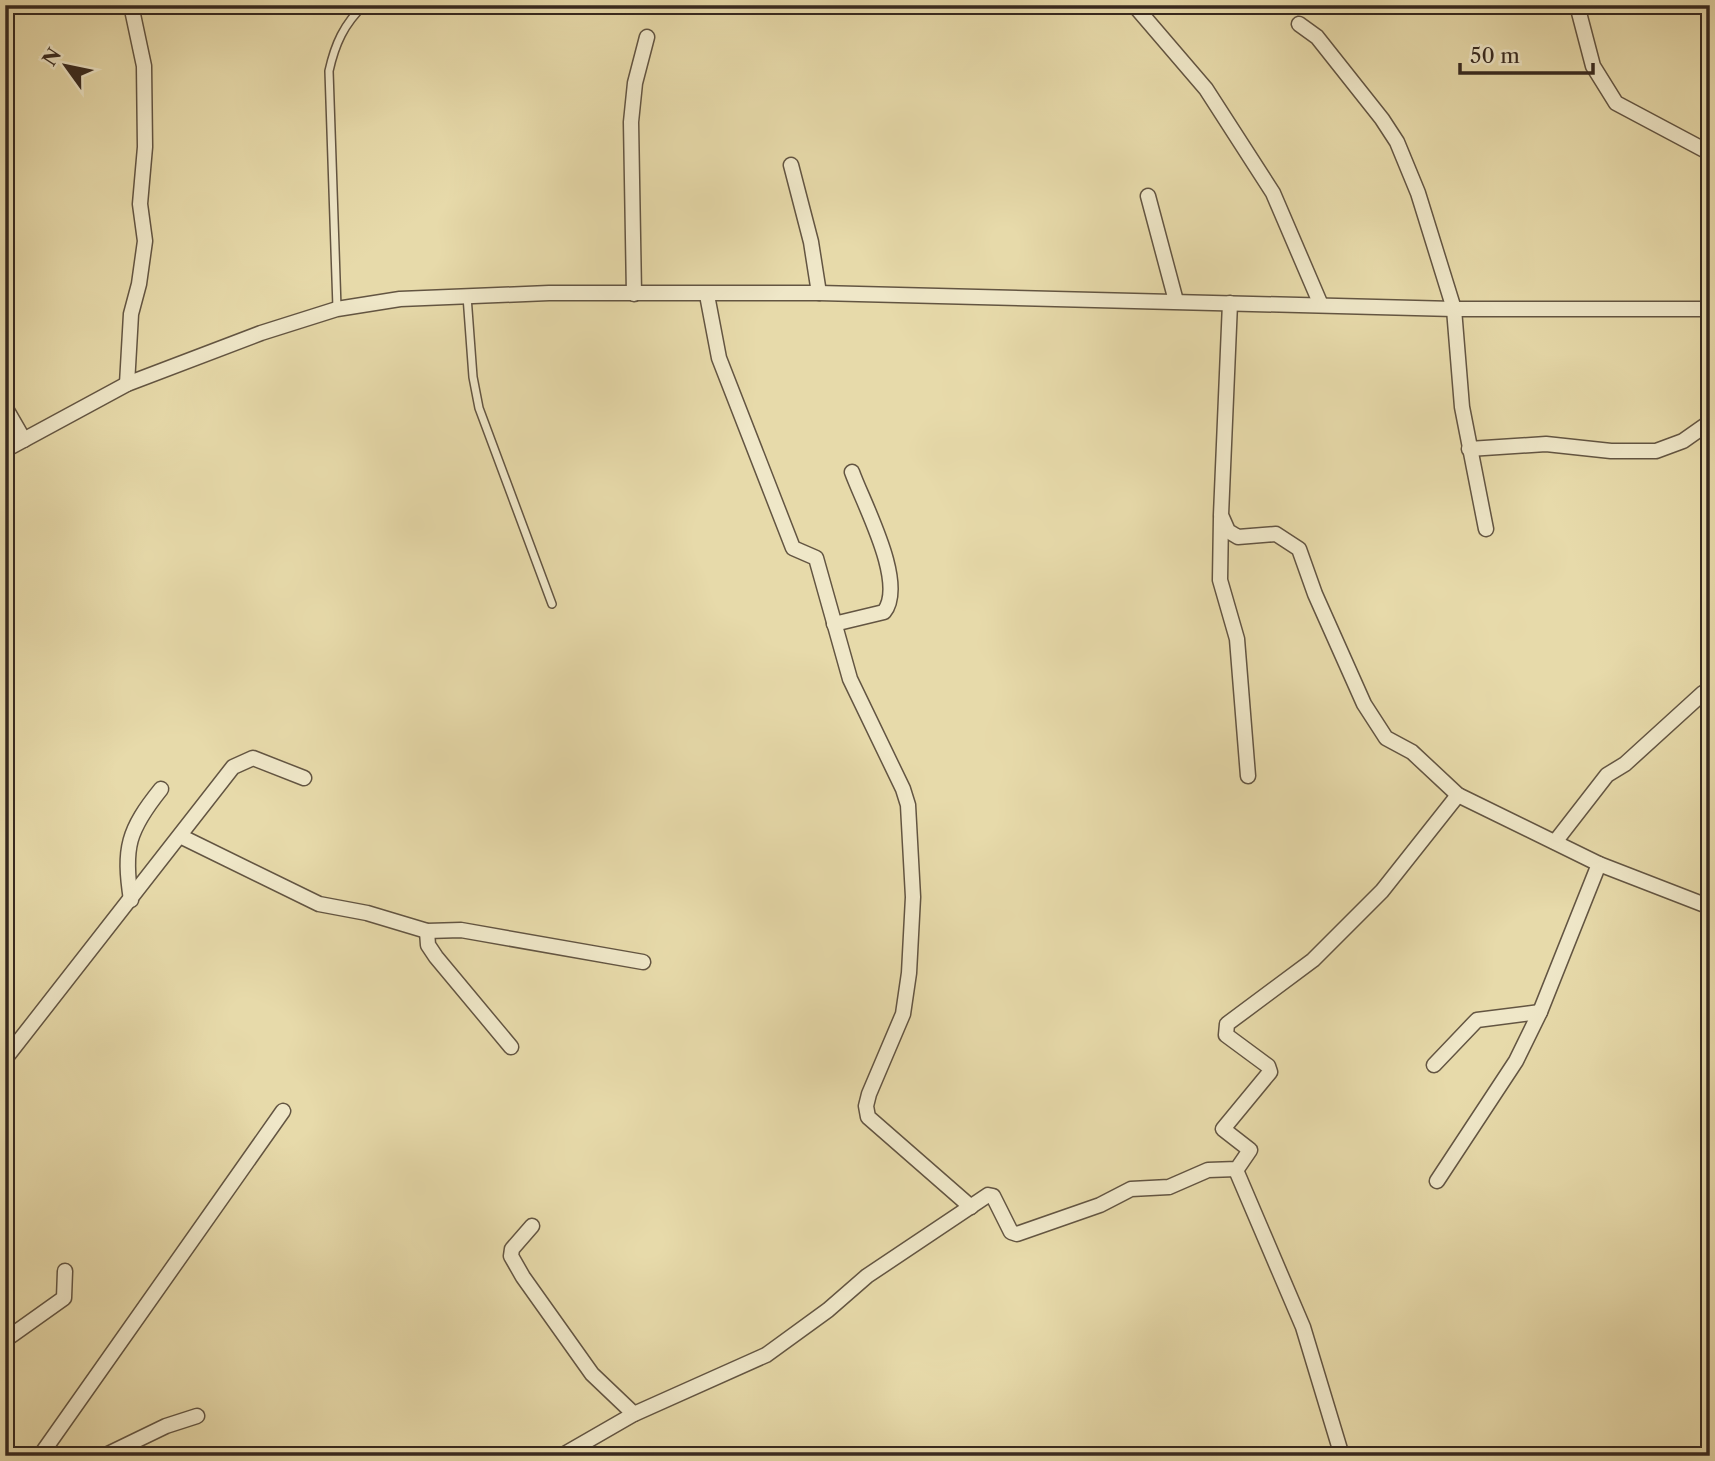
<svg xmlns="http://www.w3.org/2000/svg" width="1715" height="1461" font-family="'Libre Caslon Text',serif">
<rect width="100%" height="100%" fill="#e7daaa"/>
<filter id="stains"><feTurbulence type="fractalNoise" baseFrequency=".00286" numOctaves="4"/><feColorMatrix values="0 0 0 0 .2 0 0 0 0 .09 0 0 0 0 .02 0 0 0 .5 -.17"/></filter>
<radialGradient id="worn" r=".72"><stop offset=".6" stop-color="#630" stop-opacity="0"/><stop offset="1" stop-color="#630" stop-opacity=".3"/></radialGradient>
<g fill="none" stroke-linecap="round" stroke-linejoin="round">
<!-- lane casing -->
<g stroke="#635542" stroke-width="10">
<g id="lane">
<polyline points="467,296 473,377 479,408 552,604"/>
<path d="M337,308L329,71C335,44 344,24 364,5"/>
</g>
</g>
<!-- street casing -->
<g stroke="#635542" stroke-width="17">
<g id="street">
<polyline points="1134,5 1206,89 1273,193 1321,305"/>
<polyline points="1577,5 1593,66 1616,103 1710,153"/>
<polyline points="1299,24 1317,37 1382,119 1397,142 1418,193 1454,309 1462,407 1486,529"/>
<polyline points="791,165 811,242 819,293"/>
<polyline points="1148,196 1176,301"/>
<polyline points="634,294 631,122 635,83 647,37"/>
<polyline points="707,295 719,358 793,548 816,558 850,679 903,789 908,805 913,897 909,973 903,1014 869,1094 866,1106 868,1117 971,1207"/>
<polyline points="1230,303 1221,515 1228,531 1238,537 1276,534 1299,549 1315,594 1364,704 1386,738 1412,752 1458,795 1599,864 1710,907"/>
<polyline points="127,384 131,314 139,284 145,241 140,204 145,147 144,66 131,5"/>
<polyline points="5,407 24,440"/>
<polyline points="1469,449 1546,444 1611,451 1656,451 1683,441 1710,422"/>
<polyline points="5,450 127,384 261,333 337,309 400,299 549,293 819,293 1454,309 1710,309"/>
<polyline points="1221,518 1220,580 1237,639 1248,776"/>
<path d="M834,624L884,612C907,583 863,503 852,472"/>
<polyline points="180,836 319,904 367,913 427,931 461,930 643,962"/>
<polyline points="1555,842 1607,775 1625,764 1703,693"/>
<path d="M131,900C123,848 128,830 161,789"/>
<polyline points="427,931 428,945 436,957 511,1047"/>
<polyline points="5,1059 233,767 253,758 304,778"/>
<polyline points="1434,1065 1477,1020 1540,1012"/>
<polyline points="1236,1170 1303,1327 1342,1456"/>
<polyline points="1437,1181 1516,1061 1540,1012 1599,864"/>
<polyline points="532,1226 512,1249 511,1256 523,1277 592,1374 634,1414"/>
<polyline points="5,1340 64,1298 65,1271"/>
<polyline points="5,1453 6,1456"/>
<polyline points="40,1456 283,1111"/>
<polyline points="104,1456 166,1426 197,1416"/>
<polyline points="561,1456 634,1414 766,1355 828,1310 867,1276 988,1195 993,1196 1011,1232 1017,1234 1100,1205 1131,1189 1169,1187 1208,1170 1237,1169 1250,1150 1223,1129 1270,1072 1268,1066 1226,1035 1227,1024 1313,960 1382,891 1458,795"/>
</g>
</g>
<!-- lane -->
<use href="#lane" stroke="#efe7c8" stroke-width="7"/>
<!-- street -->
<use href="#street" stroke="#efe7c8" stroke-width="14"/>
</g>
<!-- margin -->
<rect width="1715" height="1461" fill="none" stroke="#e7daaa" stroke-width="28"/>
<rect x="7" y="7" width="1701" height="1447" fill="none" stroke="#37291f" stroke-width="3.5"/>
<rect x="14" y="14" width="1687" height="1433" fill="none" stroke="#37291f" stroke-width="2"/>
<!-- north arrow -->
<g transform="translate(66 66) rotate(303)" stroke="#efe7c8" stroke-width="5" paint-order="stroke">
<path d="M0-5L12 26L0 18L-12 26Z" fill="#37291f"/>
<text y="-10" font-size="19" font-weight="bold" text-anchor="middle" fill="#37291f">N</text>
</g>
<!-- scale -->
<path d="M1460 63v10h133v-10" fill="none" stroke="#37291f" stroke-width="3.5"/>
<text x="1470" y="63" font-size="21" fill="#37291f" stroke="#efe7c8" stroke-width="5" paint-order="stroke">50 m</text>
<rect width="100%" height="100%" filter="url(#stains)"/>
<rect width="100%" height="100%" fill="url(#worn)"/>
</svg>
